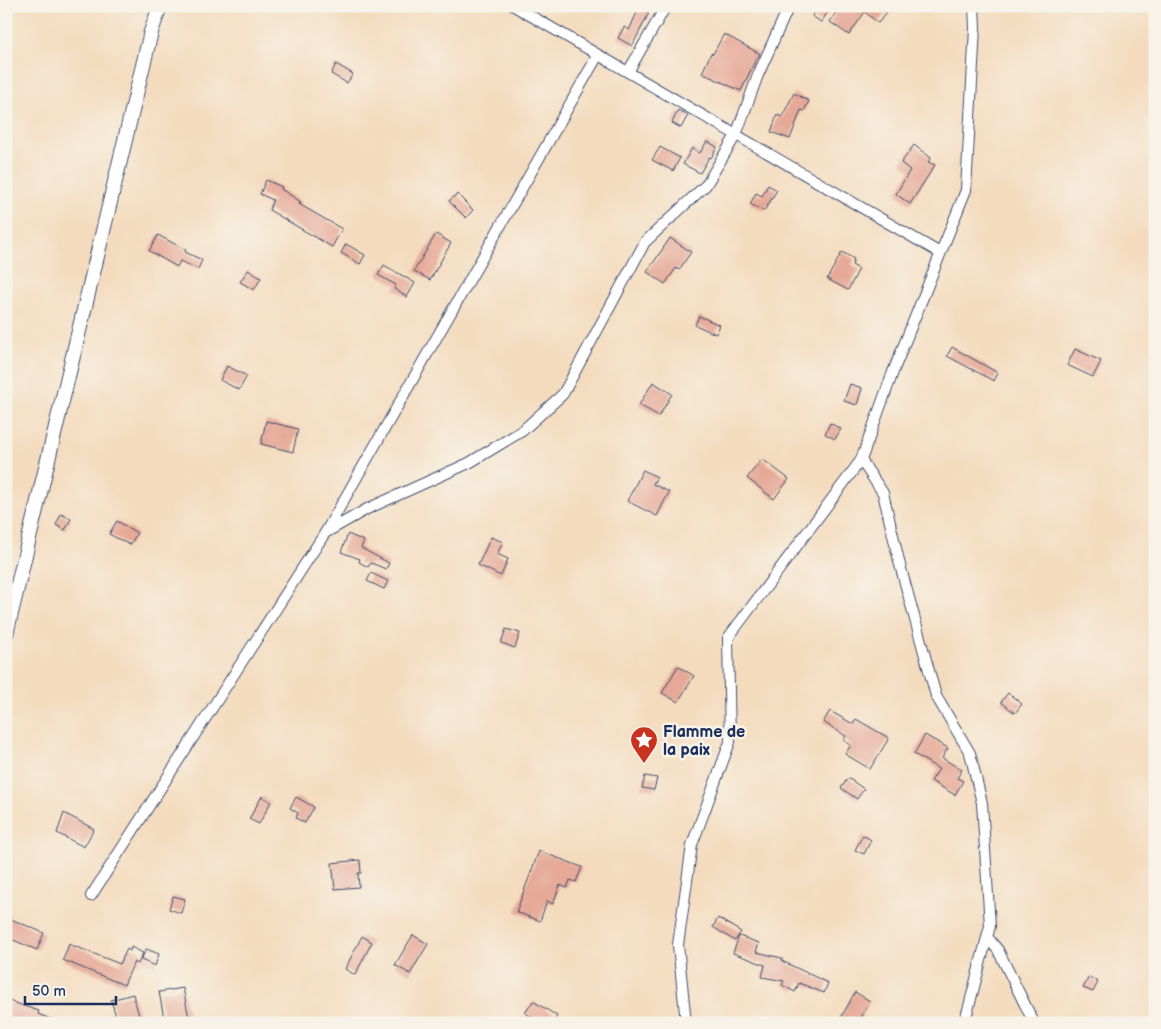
<svg xmlns="http://www.w3.org/2000/svg" width="1161" height="1029" font-family="'Balsamiq Sans',sans-serif">
<rect width="100%" height="100%" fill="#f7f3e8"/>
<filter id="ink" filterUnits="userSpaceOnUse"><feTurbulence type="fractalNoise" baseFrequency=".02" numOctaves="2"/><feDisplacementMap in="SourceGraphic" scale="10" xChannelSelector="R" yChannelSelector="G"/><feConvolveMatrix kernelMatrix="1 2 1 2 8 2 1 2 1" color-interpolation-filters="sRGB"/></filter>
<filter id="wash" filterUnits="userSpaceOnUse"><feTurbulence type="fractalNoise" baseFrequency=".0096" numOctaves="4" result="noise"/><feDisplacementMap in="SourceGraphic" scale="20" xChannelSelector="R" yChannelSelector="G"/><feGaussianBlur stdDeviation="1.12" result="paint"/><feColorMatrix in="noise" values="0 0 0 0 0 0 0 0 0 0 0 0 0 0 0 0 0 1.4 0 .05"/><feComposite in="paint" operator="in"/></filter>
<g filter="url(#wash)">
<rect width="100%" height="100%" fill="#f4dbbe"/>
<g id="blocks">
<!-- building -->
<g fill="#e6a997">
<polygon points="819,6 828,12 821,22 812,16"/>
<polygon points="840,6 880,6 887,12 878,23 865,12 849,35 830,22"/>
<polygon points="639,8 649,13 632,46 618,38 624,27 629,30"/>
<polygon points="724,34 760,54 754,63 741,91 702,73 711,53 713,54"/>
<polygon points="336,64 353,74 347,83 331,74"/>
<polygon points="794,93 809,101 804,111 801,110 790,139 771,132 777,115 782,117"/>
<polygon points="678,110 688,115 681,128 672,123"/>
<polygon points="707,141 717,147 711,158 709,157 700,173 683,164 692,148 700,153"/>
<polygon points="914,145 931,158 928,162 935,165 910,204 896,194 910,170 901,163"/>
<polygon points="660,147 680,158 673,171 652,160"/>
<polygon points="266,180 282,187 281,189 301,202 299,204 342,229 332,247 269,210 273,200 260,194"/>
<polygon points="768,185 777,190 764,211 750,204 756,193 762,196"/>
<polygon points="457,194 473,210 466,218 449,201"/>
<polygon points="436,234 451,243 430,280 414,271"/>
<polygon points="158,235 186,250 185,252 202,260 198,269 180,261 177,267 149,251"/>
<polygon points="670,238 691,252 679,270 676,268 665,284 647,272"/>
<polygon points="346,244 365,255 360,264 341,253"/>
<polygon points="842,252 854,259 852,265 859,269 848,290 827,279"/>
<polygon points="384,265 415,283 407,297 394,289 396,285 378,275"/>
<polygon points="248,270 261,278 254,290 240,282"/>
<polygon points="699,316 720,325 716,334 695,325"/>
<polygon points="952,347 998,373 994,381 947,356"/>
<polygon points="1075,349 1101,361 1093,377 1067,365"/>
<polygon points="227,366 247,376 239,390 220,380"/>
<polygon points="653,382 672,394 659,416 639,405"/>
<polygon points="850,384 862,388 857,405 844,401"/>
<polygon points="266,421 298,429 293,452 261,444"/>
<polygon points="830,423 841,429 835,439 825,434"/>
<polygon points="762,459 789,479 774,499 747,478"/>
<polygon points="643,470 657,477 653,484 669,492 657,516 627,501"/>
<polygon points="61,514 71,519 65,530 56,525"/>
<polygon points="117,521 137,533 130,545 109,534"/>
<polygon points="348,534 364,541 361,548 389,563 386,569 371,563 368,567 359,562 360,559 341,552"/>
<polygon points="491,537 503,542 497,554 508,559 501,576 478,565"/>
<polygon points="371,573 388,581 384,589 367,581"/>
<polygon points="506,629 520,633 515,648 501,643"/>
<polygon points="678,666 694,676 678,702 662,693"/>
<polygon points="1008,693 1022,704 1015,713 1001,702"/>
<polygon points="830,711 853,724 856,719 889,738 870,769 845,754 851,745 843,740 846,736 823,722"/>
<polygon points="925,735 948,748 942,758 962,770 957,778 963,781 955,795 931,781 939,769 914,754"/>
<polygon points="645,776 657,778 654,790 642,788"/>
<polygon points="848,778 864,789 857,799 841,788"/>
<polygon points="262,796 271,802 259,824 249,819"/>
<polygon points="296,797 314,807 305,823 296,818 298,813 290,808"/>
<polygon points="64,813 94,829 84,847 57,833"/>
<polygon points="863,835 871,840 864,854 855,850"/>
<polygon points="539,851 582,867 576,882 570,880 567,888 560,885 553,904 547,901 540,921 516,912"/>
<polygon points="360,860 361,873 358,873 359,887 335,889 332,863"/>
<polygon points="173,896 185,899 181,913 169,909"/>
<polygon points="6,917 44,933 37,950 6,937"/>
<polygon points="718,918 741,932 735,941 713,927"/>
<polygon points="413,935 428,944 410,974 395,965"/>
<polygon points="362,936 372,942 355,975 345,969"/>
<polygon points="739,936 759,943 756,952 782,958 782,961 828,983 824,993 799,983 795,992 782,985 784,981 762,977 765,965 733,953"/>
<polygon points="69,944 120,964 127,949 130,951 131,947 143,953 138,964 134,962 124,985 63,960"/>
<polygon points="146,949 159,954 155,966 141,960"/>
<polygon points="1089,977 1098,982 1093,992 1083,988"/>
<polygon points="183,988 190,1023 167,1023 166,1017 164,1018 159,992"/>
<polygon points="855,992 870,1001 858,1023 838,1023"/>
<polygon points="133,994 141,1023 118,1023 111,1000"/>
<polygon points="6,1000 39,1011 38,1014 60,1023 25,1023 6,1016"/>
<polygon points="533,1001 557,1016 553,1023 542,1023 525,1013"/>
</g>
</g>
</g>
<g filter="url(#ink)">
<use href="#blocks" fill-opacity="0" stroke="#3c496c" stroke-width="1"/>
<g fill="none" stroke-linecap="round" stroke-linejoin="round">
<!-- minor casing -->
<g stroke="#3c496c" stroke-width="12">
<g id="minor">
<polyline points="514,6 940,253"/>
<polyline points="628,72 666,6"/>
<polyline points="861,460 883,493 900,565 936,696 970,753 982,803 990,926 968,1010 963,1023"/>
<polyline points="325,533 367,509 469,463 522,431 563,394 645,242 706,185 736,135 758,75 789,6"/>
<polyline points="91,896 325,533 598,55"/>
<polyline points="987,937 998,950 1034,1023"/>
<polyline points="686,1023 678,945 692,845 730,742 728,638 861,460 893,372 966,190 975,28 974,6"/>
</g>
</g>
<!-- secondary casing -->
<g stroke="#3c496c" stroke-width="16">
<polyline id="secondary" points="6,634 151,32 160,6"/>
</g>
<!-- minor -->
<use href="#minor" stroke="#fff" stroke-width="10"/>
<!-- secondary -->
<use href="#secondary" stroke="#fff" stroke-width="14"/>
</g>
</g>
<!-- icons -->
<defs>
<g id="sight-pin" transform="scale(1.4375)"><path d="M0 17L-7.5 6A9.5 9.5 0 1 1 7.5 6Z" fill="#c8321e" stroke="#f7f3e8"/><path d="M0-6L1.8-2.2L6-1.7L2.9 1.2L3.7 5.4L0 3.3L-3.7 5.4L-2.9 1.2L-6-1.7L-1.8-2.2Z" fill="#fff"/></g>
</defs>
<g fill-rule="evenodd">
<use href="#sight-pin" x="644" y="740"/>
</g>
<g text-anchor="middle" stroke-width="5" stroke-linejoin="round" paint-order="stroke">
<!-- poi labels -->
<g font-size="16" font-weight="bold" fill="#1b2f5e" stroke="#f7f3e8" text-anchor="start">
<text x="663" y="737">Flamme de<tspan x="663" dy="18">la paix</tspan></text>
</g>
</g>
<!-- margin -->
<rect width="1161" height="1029" fill="none" stroke="#f7f3e8" stroke-width="25"/>
<!-- scale -->
<path d="M25 996v8h91v-8" fill="none" stroke="#1b2f5e" stroke-width="2.5"/>
<text x="32" y="996" font-size="15" fill="#1b2f5e" stroke="#f7f3e8" stroke-width="4" paint-order="stroke">50 m</text>
</svg>
